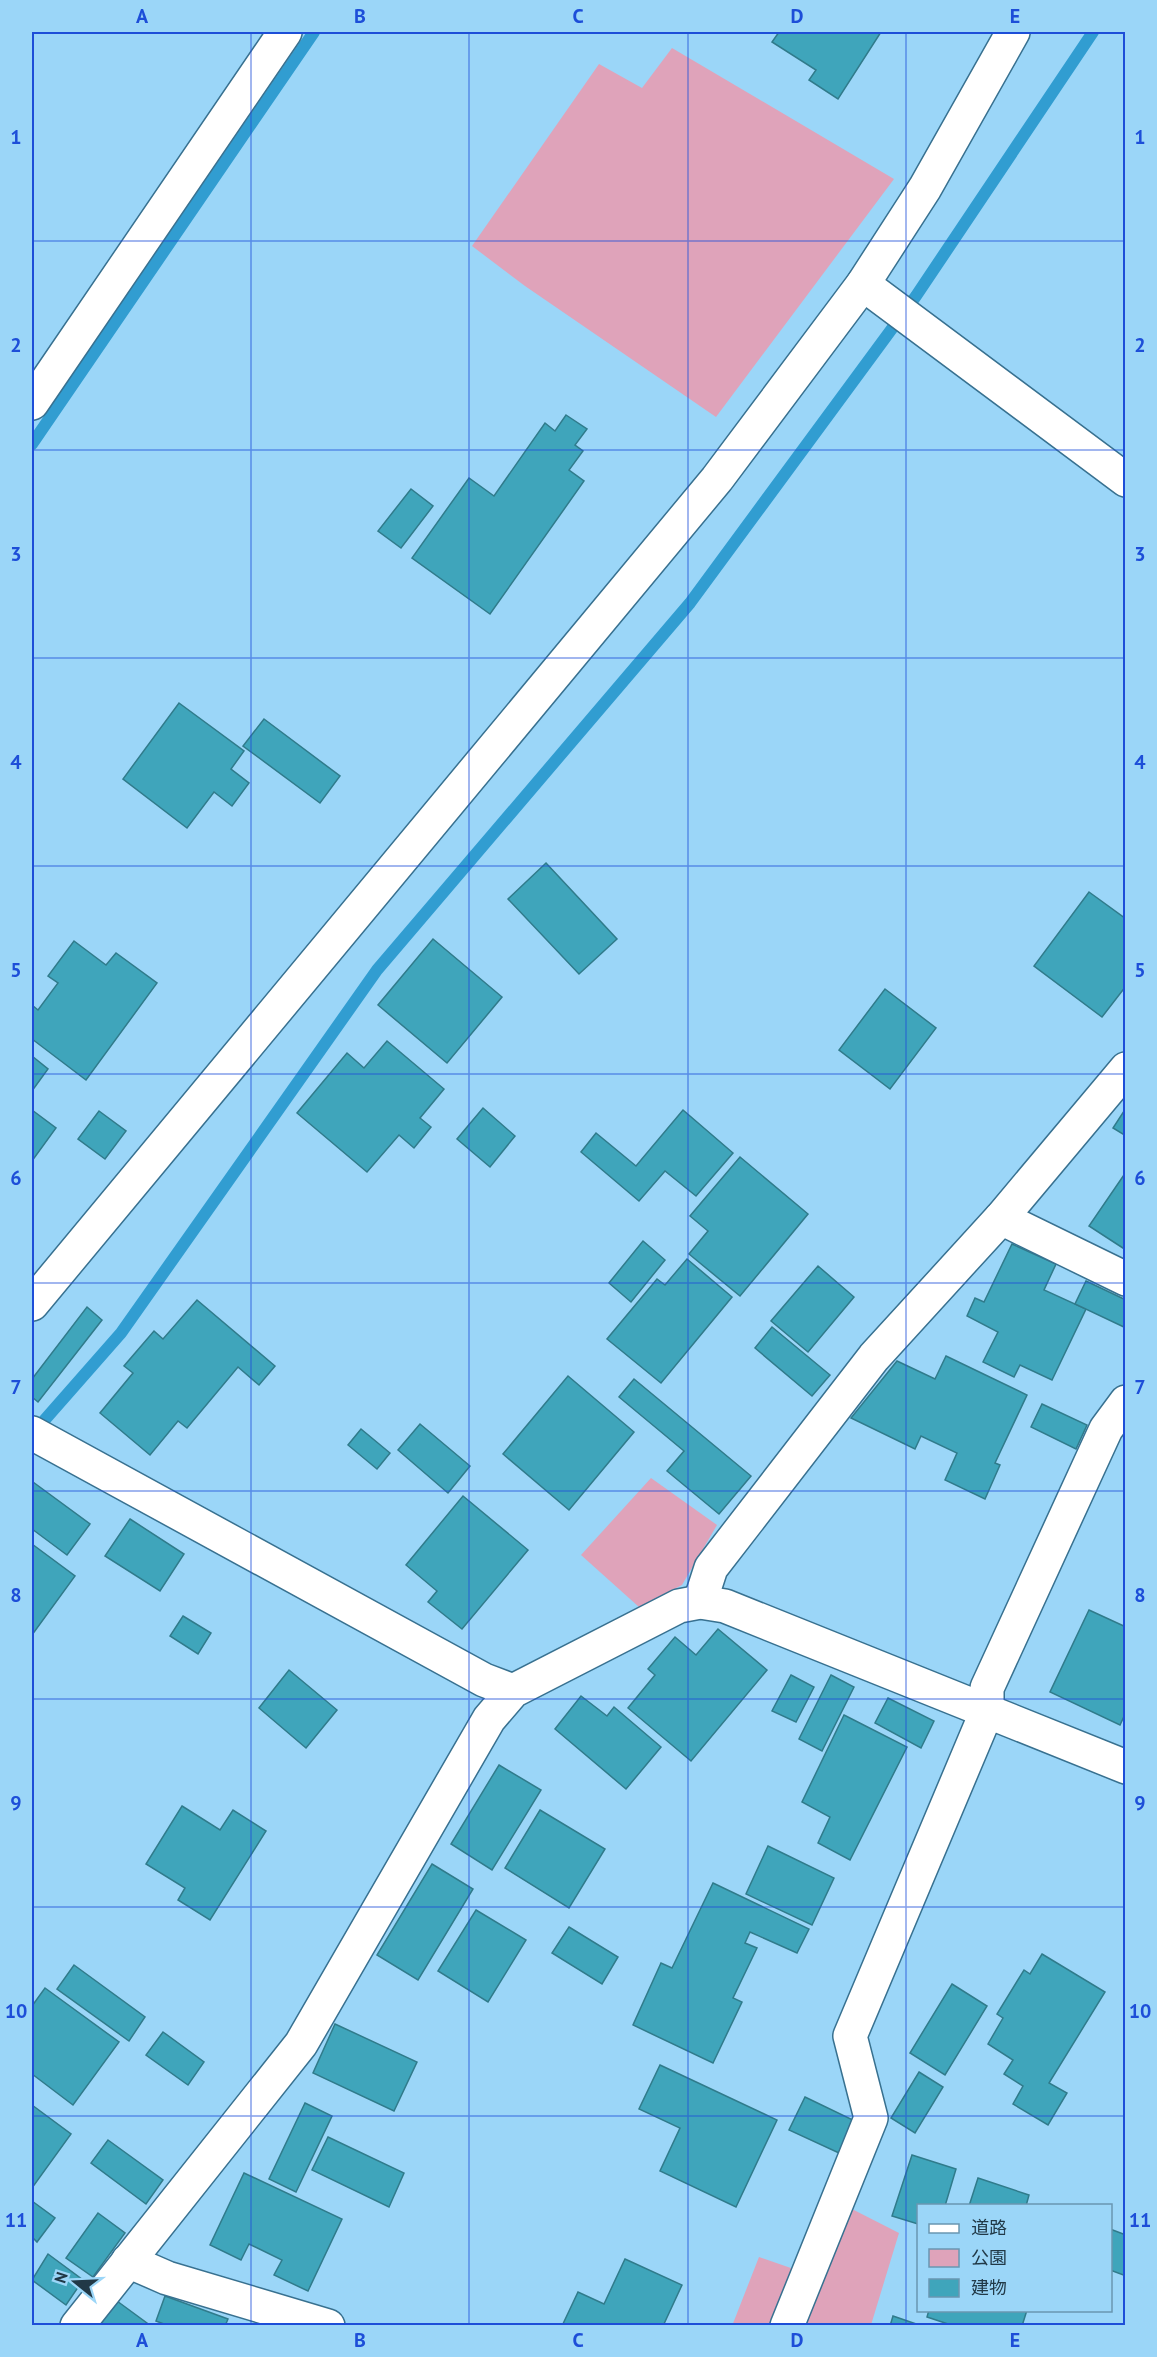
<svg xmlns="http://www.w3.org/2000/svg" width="1157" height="2357" font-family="'PT Sans','Noto Sans JP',sans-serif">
<rect width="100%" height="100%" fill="#9bd6f8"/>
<!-- green -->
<g fill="#dfa3ba">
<polygon points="672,48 894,179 716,417 525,286 472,246 599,64 642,88"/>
<polygon points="651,1478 717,1525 682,1585 639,1607 581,1555"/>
<polygon points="848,2207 899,2233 871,2325 732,2326 759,2257 811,2275"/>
</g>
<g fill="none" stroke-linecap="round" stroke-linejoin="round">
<!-- stream -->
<g stroke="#319dd1" stroke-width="12">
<polyline points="32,444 314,32"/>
<polyline points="34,1432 121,1333 377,970 690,603 916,296 1093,32"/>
</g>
</g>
<!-- building -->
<g fill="#3fa5bb" stroke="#307b8b" stroke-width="1.5">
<polygon points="779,32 881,32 838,99 809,80 816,70 772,42"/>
<polygon points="566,415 587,429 575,445 583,451 569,470 584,481 490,614 412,558 469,478 494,496 545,423 555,431"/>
<polygon points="411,489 433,506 401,548 378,531"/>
<polygon points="179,703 244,751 231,769 249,783 232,806 214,792 187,828 123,779"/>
<polygon points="264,719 340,776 320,803 243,746"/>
<polygon points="546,863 617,939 579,974 508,899"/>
<polygon points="1089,892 1126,919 1126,986 1102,1017 1034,966"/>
<polygon points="433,939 502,997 447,1063 378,1005"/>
<polygon points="74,941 106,965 116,953 157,983 86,1080 32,1039 32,1005 38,1010 58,983 48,976"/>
<polygon points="885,989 936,1028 890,1089 839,1050"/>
<polygon points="387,1041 444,1089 420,1118 431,1127 414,1148 399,1135 367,1172 297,1113 347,1053 364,1068"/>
<polygon points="32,1056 48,1069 32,1091"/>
<polygon points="483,1108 515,1136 490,1167 457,1139"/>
<polygon points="1126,1108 1126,1136 1113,1128"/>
<polygon points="32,1110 56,1128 32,1161"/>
<polygon points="683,1110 733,1153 696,1196 665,1171 639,1201 581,1152 596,1133 636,1166"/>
<polygon points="99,1111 126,1131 105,1159 78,1139"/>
<polygon points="740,1157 808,1214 740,1296 689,1254 708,1231 690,1216"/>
<polygon points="1126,1172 1126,1250 1089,1226"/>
<polygon points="643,1241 665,1260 631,1302 609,1283"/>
<polygon points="1012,1244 1056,1264 1044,1290 1086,1309 1052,1380 1020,1365 1014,1377 983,1362 998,1332 967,1316 975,1298 984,1302"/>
<polygon points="687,1259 732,1297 661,1383 607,1339 657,1279 665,1285"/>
<polygon points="818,1266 854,1297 808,1352 771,1321"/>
<polygon points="1086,1281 1126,1300 1126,1328 1075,1304"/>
<polygon points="197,1300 275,1366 259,1385 238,1367 187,1428 178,1421 150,1455 100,1413 133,1373 124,1366 154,1331 163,1339"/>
<polygon points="87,1307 102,1320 38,1402 32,1397 32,1379"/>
<polygon points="772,1327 830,1375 812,1396 755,1348"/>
<polygon points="946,1356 1027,1395 995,1463 1000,1465 985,1499 945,1480 957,1453 921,1436 915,1449 851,1418 897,1361 935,1379"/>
<polygon points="568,1376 634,1432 569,1510 503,1454"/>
<polygon points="634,1379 751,1476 719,1514 667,1471 684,1451 619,1397"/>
<polygon points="1042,1404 1087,1425 1076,1449 1031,1427"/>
<polygon points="420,1424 470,1466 448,1493 398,1450"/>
<polygon points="361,1429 390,1453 377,1469 348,1445"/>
<polygon points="33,1482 90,1524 67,1555 32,1529"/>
<polygon points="463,1496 528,1550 462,1629 428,1602 437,1591 406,1565"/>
<polygon points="130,1519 184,1554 160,1591 105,1556"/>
<polygon points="32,1544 75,1576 32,1635"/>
<polygon points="1089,1610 1126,1627 1126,1712 1120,1725 1050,1692"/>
<polygon points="183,1616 211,1633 198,1654 170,1636"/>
<polygon points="718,1629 767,1670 691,1761 628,1708 655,1675 648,1669 675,1637 696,1655"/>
<polygon points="289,1670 337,1710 306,1748 259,1708"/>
<polygon points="791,1675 814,1687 796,1722 772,1711"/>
<polygon points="831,1675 854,1687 822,1751 799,1739"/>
<polygon points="581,1696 607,1716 614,1707 661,1747 626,1789 555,1729"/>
<polygon points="888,1698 934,1721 921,1748 875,1723"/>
<polygon points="844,1715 907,1747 850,1860 818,1843 830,1817 802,1802"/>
<polygon points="499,1765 541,1790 492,1870 451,1844"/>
<polygon points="182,1806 220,1830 233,1810 266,1831 210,1920 178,1900 185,1888 146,1864"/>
<polygon points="540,1810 605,1849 569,1908 505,1868"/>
<polygon points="768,1846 834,1878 812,1925 746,1894"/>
<polygon points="432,1864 473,1889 418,1980 377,1955"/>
<polygon points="713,1883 809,1929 797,1953 750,1932 745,1943 757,1948 733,1998 742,2002 713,2063 633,2025 661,1963 672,1968"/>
<polygon points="476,1910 526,1940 488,2002 438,1971"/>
<polygon points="569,1927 618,1957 602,1984 552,1953"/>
<polygon points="1042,1954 1105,1992 1049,2083 1067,2093 1048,2125 1013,2104 1023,2086 1004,2074 1013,2060 988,2044 1003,2018 997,2014 1024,1970 1030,1974"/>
<polygon points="74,1965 145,2017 129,2041 57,1989"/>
<polygon points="952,1984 987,2006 945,2075 910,2053"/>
<polygon points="45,1988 119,2042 73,2105 32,2074 32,2006"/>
<polygon points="335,2024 417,2062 394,2111 313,2073"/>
<polygon points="163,2032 204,2062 188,2085 146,2055"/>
<polygon points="660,2065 777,2120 736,2207 660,2171 680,2128 639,2109"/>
<polygon points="919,2072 943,2087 915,2133 891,2118"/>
<polygon points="805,2097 855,2121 839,2153 789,2130"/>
<polygon points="305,2103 332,2116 296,2192 269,2179"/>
<polygon points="32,2105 71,2134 32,2188"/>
<polygon points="328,2137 404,2173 389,2207 312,2170"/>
<polygon points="108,2140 163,2180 146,2204 91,2163"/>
<polygon points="912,2155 956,2169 945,2206 918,2206 918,2224 892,2216"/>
<polygon points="244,2173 342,2219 308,2291 274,2275 282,2260 249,2244 241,2260 210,2245"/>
<polygon points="978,2178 1029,2195 1026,2206 969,2206"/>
<polygon points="32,2201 55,2218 37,2242 32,2237"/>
<polygon points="98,2213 125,2233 93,2277 66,2258"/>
<polygon points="1110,2229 1126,2235 1126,2276 1110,2270"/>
<polygon points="48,2254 83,2280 66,2305 32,2280"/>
<polygon points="625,2259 682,2285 663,2326 562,2326 578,2292 604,2304"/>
<polygon points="165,2296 228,2319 225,2326 169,2326 156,2321"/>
<polygon points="117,2301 151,2326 99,2326"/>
<polygon points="929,2310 1027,2310 1022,2326 954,2326 927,2317"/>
<polygon points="893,2316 922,2326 890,2326"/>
</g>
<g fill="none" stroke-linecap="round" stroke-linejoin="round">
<!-- minor casing -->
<g stroke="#387190" stroke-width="36">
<g id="minor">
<polyline points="863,284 1126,480"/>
<polyline points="32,403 285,32"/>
<polyline points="1001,1218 1126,1279"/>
<polyline points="32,1304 717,479 863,284 925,188 1013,32"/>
<polyline points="32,1433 484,1680 513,1691"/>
<polyline points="700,1602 711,1568 874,1357 1001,1218 1126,1069"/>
<polyline points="128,2261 167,2278 328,2326"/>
<polyline points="77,2326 301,2044 489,1719 513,1691 679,1606 700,1602 725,1606 1126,1767"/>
<polyline points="787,2326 871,2118 850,2036 987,1711 987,1688 1106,1429 1126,1402"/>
</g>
</g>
<!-- minor -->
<use href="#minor" stroke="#fff" stroke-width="33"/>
</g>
<!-- grid -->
<path fill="none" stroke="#1d4ed8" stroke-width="1.5" stroke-opacity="0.55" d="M251,32V2326M469,32V2326M688,32V2326M906,32V2326M32,241H1126M32,450H1126M32,658H1126M32,866H1126M32,1074H1126M32,1283H1126M32,1491H1126M32,1699H1126M32,1907H1126M32,2116H1126"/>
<!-- border -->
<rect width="1157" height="2357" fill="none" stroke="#9bd6f8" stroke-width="66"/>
<!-- legend -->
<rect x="917" y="2204" width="195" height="108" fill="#9bd6f8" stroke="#6a97b1" stroke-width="1.5"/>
<rect x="929" y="2224" width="30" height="9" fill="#ffffff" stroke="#6a97b1" stroke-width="1.5"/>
<text x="971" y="2234" font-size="18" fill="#213947">道路</text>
<rect x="929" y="2249" width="30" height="18" fill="#dfa3ba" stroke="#6a97b1" stroke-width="1.5"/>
<text x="971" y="2264" font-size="18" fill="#213947">公園</text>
<rect x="929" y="2279" width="30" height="18" fill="#3fa5bb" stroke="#6a97b1" stroke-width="1.5"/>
<text x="971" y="2294" font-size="18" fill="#213947">建物</text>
<!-- north arrow -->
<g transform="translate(75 2282) rotate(288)" stroke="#9bd6f8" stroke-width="4.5" paint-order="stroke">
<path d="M0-4.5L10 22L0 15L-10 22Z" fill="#213947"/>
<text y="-9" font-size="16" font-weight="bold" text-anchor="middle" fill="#213947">N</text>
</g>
<rect x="33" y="33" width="1091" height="2291" fill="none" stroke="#1d4ed8" stroke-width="2"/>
<g font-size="20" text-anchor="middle" font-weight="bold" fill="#1d4ed8">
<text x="142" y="23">A</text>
<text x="360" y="23">B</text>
<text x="578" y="23">C</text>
<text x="797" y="23">D</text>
<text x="1015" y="23">E</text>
<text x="16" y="144">1</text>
<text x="1140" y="144">1</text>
<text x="16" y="352">2</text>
<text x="1140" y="352">2</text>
<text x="16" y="561">3</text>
<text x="1140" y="561">3</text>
<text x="16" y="769">4</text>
<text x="1140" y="769">4</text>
<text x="16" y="977">5</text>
<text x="1140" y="977">5</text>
<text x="16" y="1185">6</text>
<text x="1140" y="1185">6</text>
<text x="16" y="1394">7</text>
<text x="1140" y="1394">7</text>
<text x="16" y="1602">8</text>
<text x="1140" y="1602">8</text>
<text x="16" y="1810">9</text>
<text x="1140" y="1810">9</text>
<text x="16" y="2018">10</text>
<text x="1140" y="2018">10</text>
<text x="16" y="2227">11</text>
<text x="1140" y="2227">11</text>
<text x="142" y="2347">A</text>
<text x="360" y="2347">B</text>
<text x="578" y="2347">C</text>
<text x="797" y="2347">D</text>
<text x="1015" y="2347">E</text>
</g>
</svg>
